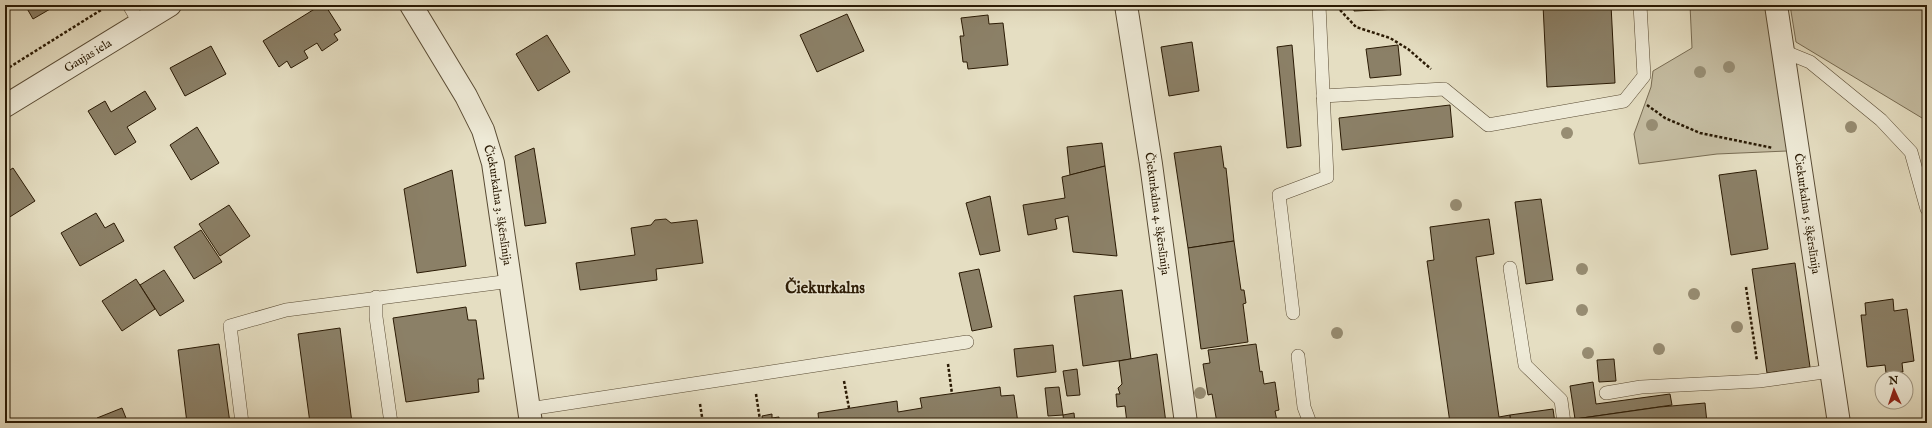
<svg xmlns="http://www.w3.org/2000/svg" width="1932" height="428" font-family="'IM FELL English',serif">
<rect width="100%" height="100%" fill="#e5dec2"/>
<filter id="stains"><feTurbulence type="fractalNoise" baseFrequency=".005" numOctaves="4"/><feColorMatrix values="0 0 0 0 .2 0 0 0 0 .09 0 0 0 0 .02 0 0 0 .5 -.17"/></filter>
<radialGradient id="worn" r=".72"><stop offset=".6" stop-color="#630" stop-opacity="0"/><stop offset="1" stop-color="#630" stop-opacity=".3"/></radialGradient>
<!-- green -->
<g fill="#c5bda2" stroke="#786c53">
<polygon points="1690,5 1767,5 1787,151 1717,154 1639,164 1634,134 1651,87 1653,71 1692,48"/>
<polygon points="1790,5 1927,5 1927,121 1796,42"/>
</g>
<!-- building -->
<g fill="#8b8067" stroke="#2a1a04">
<polygon points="25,5 57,5 33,19"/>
<polygon points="321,5 325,5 341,30 334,34 338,40 322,51 317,43 304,51 308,58 291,68 287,61 279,67 263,41"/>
<polygon points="1354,5 1422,5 1422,8 1354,11"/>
<polygon points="1543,5 1611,5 1615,83 1547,87"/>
<polygon points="847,14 864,51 817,72 800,35"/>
<polygon points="988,15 989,24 1003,23 1008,65 968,69 967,62 963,62 960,36 964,36 961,18"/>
<polygon points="547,35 570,72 538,91 516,54"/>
<polygon points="1192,42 1199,91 1169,96 1161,47"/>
<polygon points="1292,45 1301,146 1287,148 1277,47"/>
<polygon points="1398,45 1401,75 1370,78 1366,49"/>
<polygon points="211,46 226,74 185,96 170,68"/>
<polygon points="145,91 156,109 127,127 136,142 115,155 88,111 105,101 111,112"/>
<polygon points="1450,105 1453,137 1342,150 1339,118"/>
<polygon points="197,127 219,163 191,180 170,145"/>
<polygon points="1102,143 1105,166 1070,175 1067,147"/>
<polygon points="1221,146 1224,168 1226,168 1234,241 1188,248 1174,153"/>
<polygon points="534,148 546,223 525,226 515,156"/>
<polygon points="1105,166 1117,256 1073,252 1068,216 1055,219 1057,229 1028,235 1023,205 1065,198 1062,177"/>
<polygon points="13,168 35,201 5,220 5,173"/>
<polygon points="452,170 466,266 417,273 404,189"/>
<polygon points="1756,170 1768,249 1731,255 1719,175"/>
<polygon points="990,196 1000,251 980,255 966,203"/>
<polygon points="1541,199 1553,280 1526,284 1515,202"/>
<polygon points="229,205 250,236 220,256 199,224"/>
<polygon points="96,213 105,228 114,223 124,241 80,266 61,233"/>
<polygon points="666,219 671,223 697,220 703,263 656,269 657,280 580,290 576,263 635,255 631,228 651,225 655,220"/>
<polygon points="1489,219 1494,254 1476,257 1499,417 1510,415 1511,423 1450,423 1427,261 1434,260 1430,227"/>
<polygon points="201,230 222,262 194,279 174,247"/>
<polygon points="1234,241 1241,290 1244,290 1246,303 1243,304 1248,342 1201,349 1188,248"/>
<polygon points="1795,263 1810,367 1767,373 1752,269"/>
<polygon points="979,269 992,327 972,331 959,273"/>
<polygon points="164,270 184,301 160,316 140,285"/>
<polygon points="136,279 155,309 122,331 102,301"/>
<polygon points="1122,290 1131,359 1083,366 1074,296"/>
<polygon points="1893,299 1894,311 1907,309 1914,361 1902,363 1903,372 1886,373 1885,365 1867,367 1861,315 1866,315 1865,303"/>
<polygon points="466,307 468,320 476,320 484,379 478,379 479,392 406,402 393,318"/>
<polygon points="340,328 352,423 310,423 298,334"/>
<polygon points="219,344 230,423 187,423 178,350"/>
<polygon points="1256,344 1260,372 1262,371 1264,384 1275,382 1279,410 1275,411 1277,421 1281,421 1281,423 1217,423 1212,394 1208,395 1203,364 1210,363 1208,350"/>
<polygon points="1053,345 1056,372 1017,377 1014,349"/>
<polygon points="1157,354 1166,423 1127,423 1125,406 1117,407 1116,394 1120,394 1118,388 1122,384 1119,361"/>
<polygon points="1614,359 1616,381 1599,382 1597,360"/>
<polygon points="1077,369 1080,395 1067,396 1063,371"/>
<polygon points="1593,382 1596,404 1670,394 1672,405 1575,419 1570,386"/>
<polygon points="1000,387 1001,396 1014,395 1018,423 819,423 818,413 897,401 898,412 922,408 920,398"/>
<polygon points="1059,387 1063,415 1048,416 1045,388"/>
<polygon points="1705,403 1707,423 1575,423 1575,419 1660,407"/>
<polygon points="122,408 128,423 99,423 97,418"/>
<polygon points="1553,409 1555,423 1511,423 1510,415"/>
<polygon points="1074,413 1075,423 1064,423 1063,415"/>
<polygon points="772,414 772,418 779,417 779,423 763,423 762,416"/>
</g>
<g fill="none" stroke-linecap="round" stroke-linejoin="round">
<!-- service casing -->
<g stroke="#594b34" stroke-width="14">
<g id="service">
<polyline points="129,5 140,24"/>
<polyline points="1783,51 1810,62 1881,120 1911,152 1927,209"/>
<polyline points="1323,96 1444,89 1488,125 1624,101 1644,76 1640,5"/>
<polyline points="1510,268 1525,365 1561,400 1564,423"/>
<polyline points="376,297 376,317 391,423"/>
<polyline points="1293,313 1279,195 1327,177 1319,5"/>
<polyline points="1298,356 1304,407 1310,423"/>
<polyline points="1606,393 1641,387 1759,381 1831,371"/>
<polyline points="529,409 967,342"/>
<polyline points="242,423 230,326 286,310 511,281"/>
</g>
</g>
<!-- minor casing -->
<g stroke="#594b34" stroke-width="24">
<g id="minor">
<path id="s1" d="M1126,5L1151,164L1186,423"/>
<path id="s2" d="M1776,5L1839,423"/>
<path id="s3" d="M5,106L170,5"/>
</g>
</g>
<!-- tertiary casing -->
<g stroke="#594b34" stroke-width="24">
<g id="tertiary">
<path id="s4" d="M411,5L466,96L483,130L493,163L531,423"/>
</g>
</g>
<!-- path -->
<g stroke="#2a1a04" stroke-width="2.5" stroke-dasharray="3 2" stroke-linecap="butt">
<polyline points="1340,10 1356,27 1390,38 1408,49 1431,69"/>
<polyline points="5,70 109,5"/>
<polyline points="1647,105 1665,118 1700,133 1773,148"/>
<polyline points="1746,287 1757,361"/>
<polyline points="948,364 952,394"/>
<polyline points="844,381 849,408"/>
<polyline points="756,394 760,420 763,420"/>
<polyline points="700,404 703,423"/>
</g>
<!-- service -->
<use href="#service" stroke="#eeead7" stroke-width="13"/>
<!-- minor -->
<use href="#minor" stroke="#eeead7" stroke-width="22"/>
<!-- tertiary -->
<use href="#tertiary" stroke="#eeead7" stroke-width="22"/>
</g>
<!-- trees -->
<g fill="#978d73">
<circle cx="1729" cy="67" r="6"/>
<circle cx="1700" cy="72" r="6"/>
<circle cx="1652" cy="125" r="6"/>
<circle cx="1851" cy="127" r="6"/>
<circle cx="1567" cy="133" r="6"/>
<circle cx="1456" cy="205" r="6"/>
<circle cx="1582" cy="269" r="6"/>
<circle cx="1694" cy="294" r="6"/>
<circle cx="1582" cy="310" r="6"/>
<circle cx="1737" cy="327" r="6"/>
<circle cx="1337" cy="333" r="6"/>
<circle cx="1659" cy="349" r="6"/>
<circle cx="1588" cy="353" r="6"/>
<circle cx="1200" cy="393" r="6"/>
</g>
<g text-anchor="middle" stroke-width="3" stroke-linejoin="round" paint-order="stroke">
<!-- street labels -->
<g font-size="12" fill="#2a1a04" stroke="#eeead7">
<text dy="4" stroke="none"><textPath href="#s3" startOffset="97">Gaujas iela</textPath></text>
<text dy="4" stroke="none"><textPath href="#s4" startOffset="221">Čiekurkalna 3. šķērslīnija</textPath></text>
<text dy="4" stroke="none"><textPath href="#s1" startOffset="211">Čiekurkalna 4. šķērslīnija</textPath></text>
<text dy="4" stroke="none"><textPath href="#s2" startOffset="211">Čiekurkalna 5. šķērslīnija</textPath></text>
</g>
<!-- district labels -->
<g font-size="16" font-weight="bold" fill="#2a1a04" stroke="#eeead7">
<text x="825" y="293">Čiekurkalns</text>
</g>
</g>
<!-- margin -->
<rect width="1932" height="428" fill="none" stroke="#e5dec2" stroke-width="20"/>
<rect x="6" y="6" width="1920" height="416" fill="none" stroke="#2a1a04" stroke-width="2"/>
<rect x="10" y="10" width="1912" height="408" fill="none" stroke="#2a1a04"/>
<!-- north arrow -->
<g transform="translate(1894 390) rotate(357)"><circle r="19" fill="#eeead7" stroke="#a09783"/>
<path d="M0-3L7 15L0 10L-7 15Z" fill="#8f2418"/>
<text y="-6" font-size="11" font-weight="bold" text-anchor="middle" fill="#2a1a04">N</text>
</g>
<rect width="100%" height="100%" filter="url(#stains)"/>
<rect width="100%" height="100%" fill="url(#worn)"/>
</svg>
